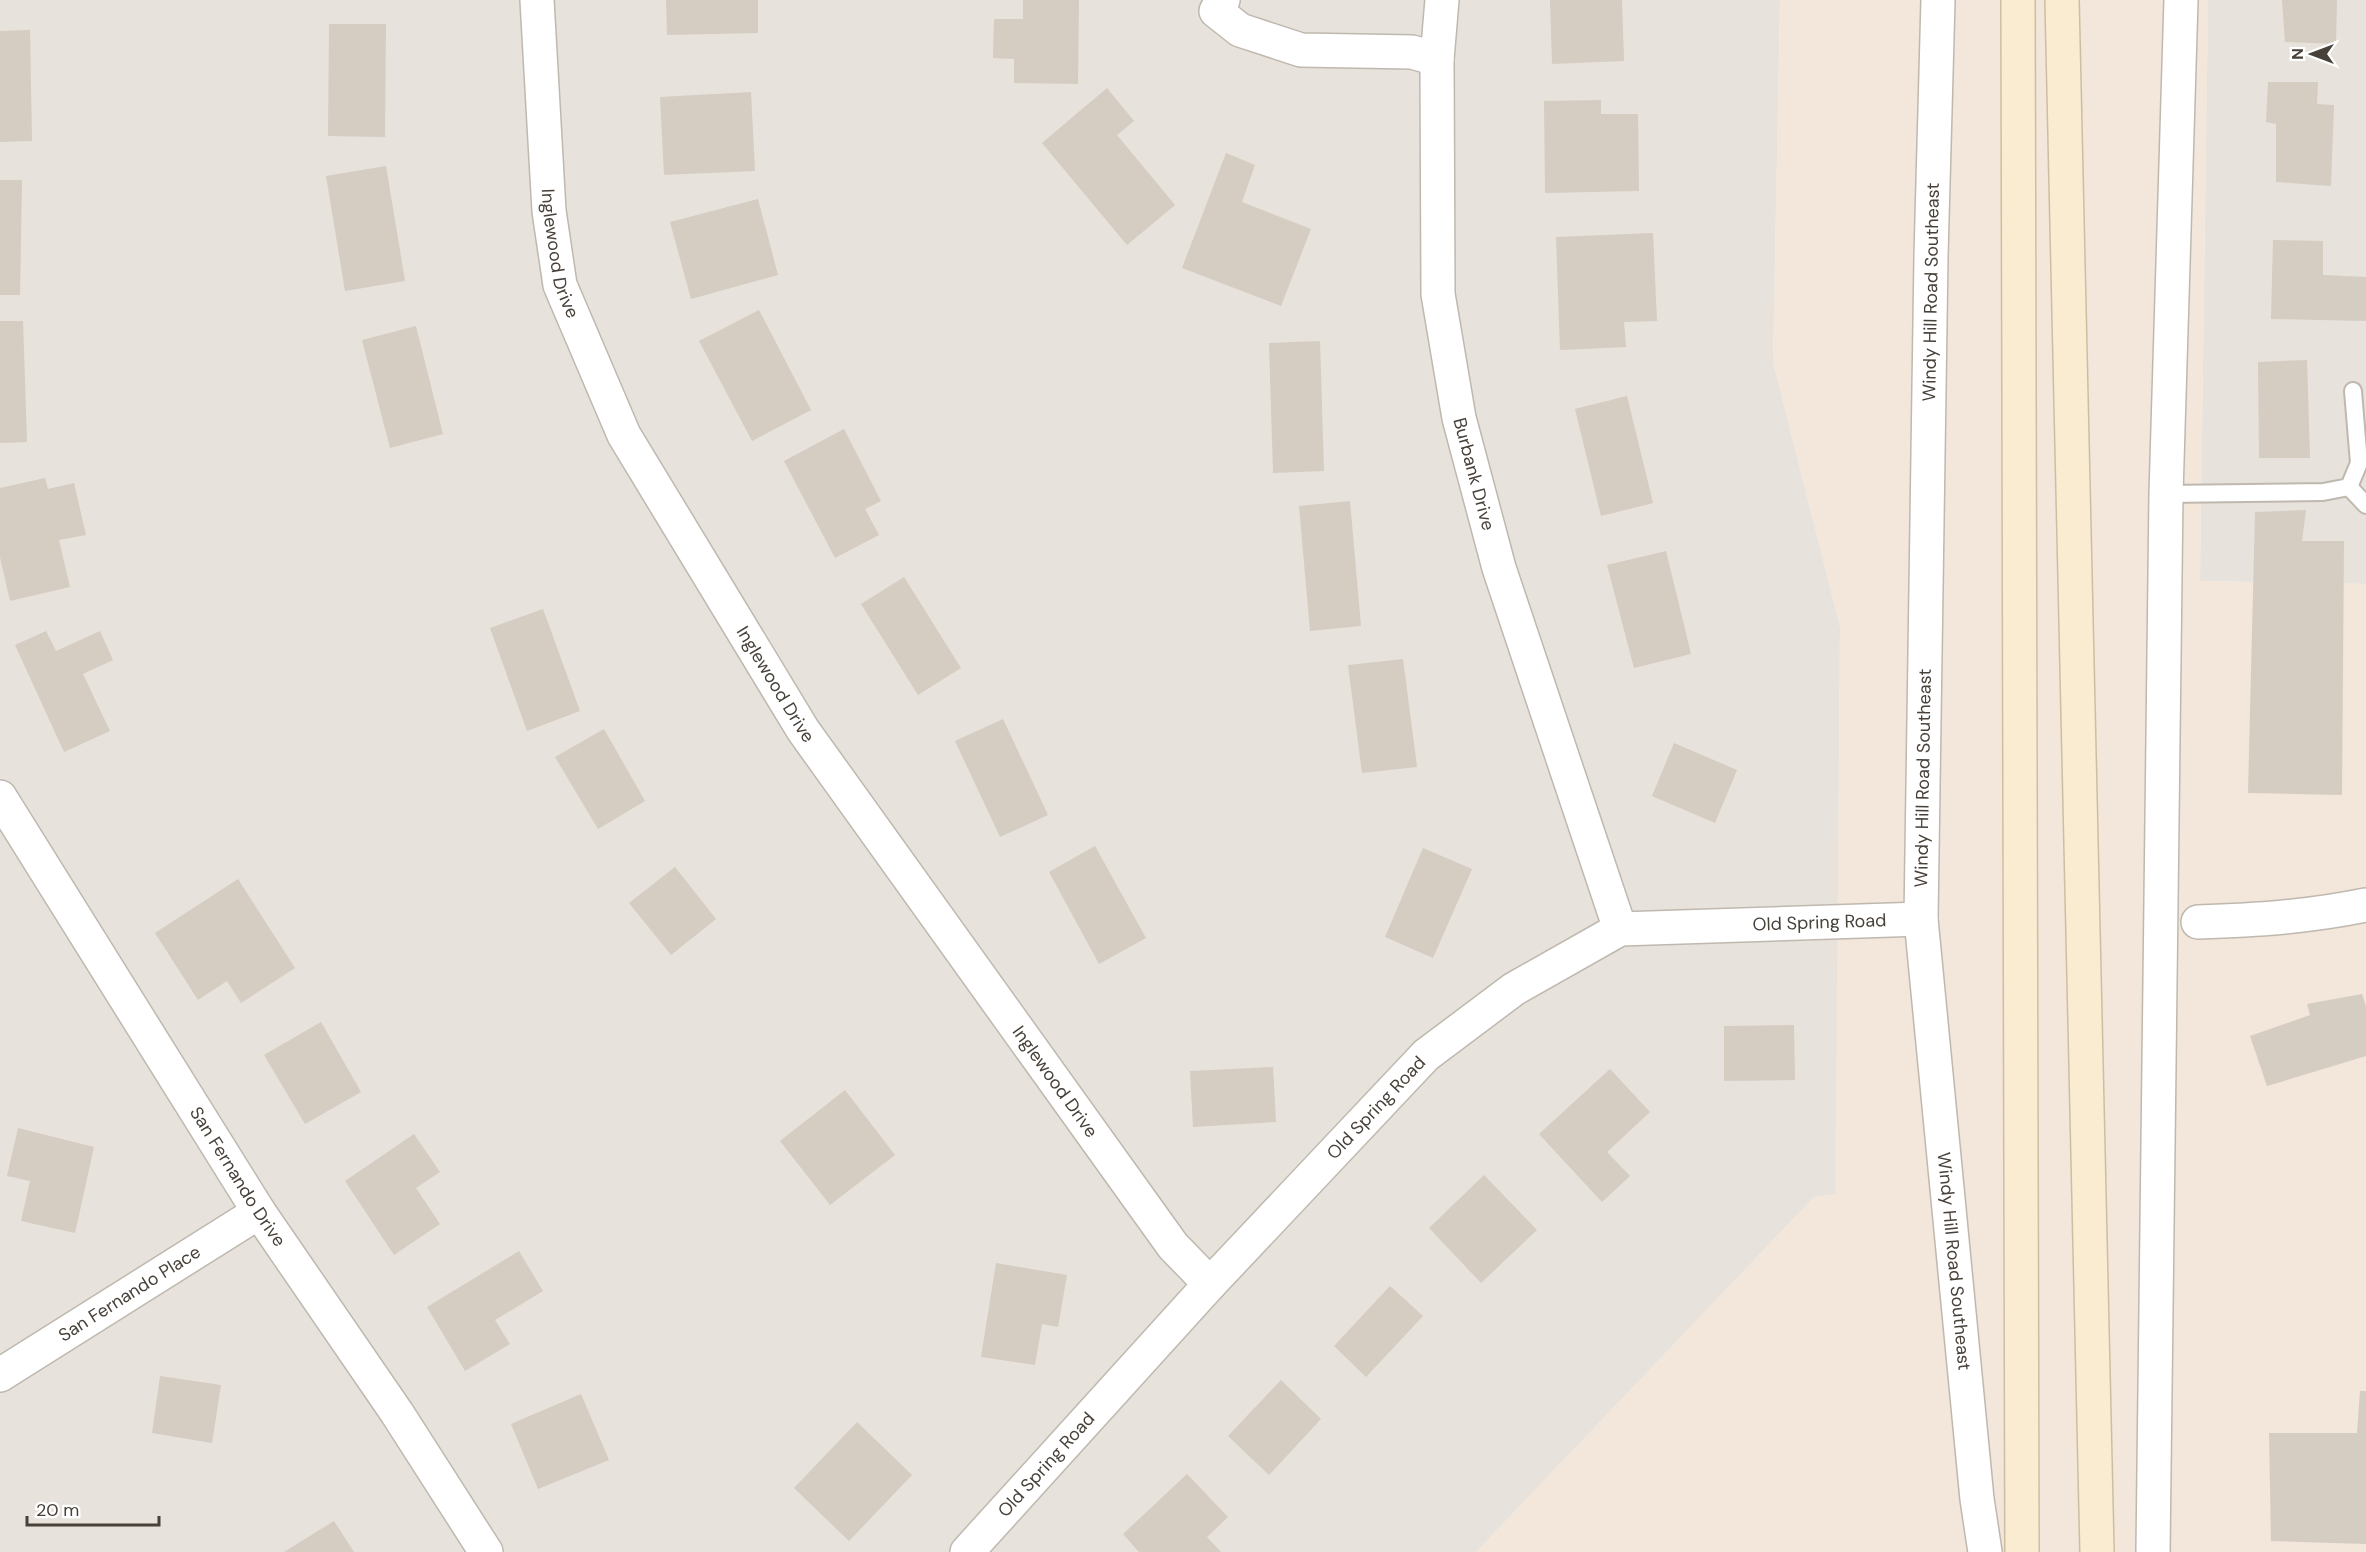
<svg xmlns="http://www.w3.org/2000/svg" width="2366" height="1552" font-family="'DM Sans',sans-serif">
<rect width="100%" height="100%" fill="#f4f1ec"/>
<!-- residential -->
<g fill="#e7e2db">
<polygon points="0,0 1780,0 1773,362 1840,627 1836,1194 1814,1197 1476,1552 0,1552"/>
<polygon points="2208,0 2366,0 2366,584 2200,581"/>
</g>
<!-- commercial -->
<polygon fill="#f3e6da" points="1780,0 2208,0 2200,581 2366,584 2366,1552 1476,1552 1814,1197 1835,1194 1840,627 1773,362"/>
<!-- building -->
<g fill="#d5ccc2">
<polygon points="666,0 758,0 758,33 667,35"/>
<polygon points="1023,0 1079,0 1078,84 1014,83 1014,59 993,58 994,19 1023,19"/>
<polygon points="1550,0 1622,0 1624,61 1552,64"/>
<polygon points="2282,0 2337,0 2336,44 2285,42"/>
<polygon points="329,24 386,24 385,137 328,136"/>
<polygon points="30,30 32,141 0,142 0,31"/>
<polygon points="2268,82 2318,82 2317,104 2334,105 2331,186 2276,182 2276,124 2266,122"/>
<polygon points="1107,88 1134,121 1117,135 1175,205 1127,245 1042,143"/>
<polygon points="751,92 755,171 664,175 660,97"/>
<polygon points="1601,100 1601,114 1638,114 1639,191 1545,193 1544,101"/>
<polygon points="1226,153 1255,165 1242,202 1311,229 1281,306 1182,268"/>
<polygon points="386,166 405,281 345,291 326,176"/>
<polygon points="0,180 22,180 20,295 0,295"/>
<polygon points="758,199 778,275 691,299 670,222"/>
<polygon points="1653,233 1657,321 1624,322 1626,347 1560,350 1556,237"/>
<polygon points="2273,240 2323,241 2323,275 2366,277 2366,321 2271,319"/>
<polygon points="759,310 811,410 752,441 699,341"/>
<polygon points="0,321 23,321 27,442 0,443"/>
<polygon points="416,326 443,434 390,448 362,340"/>
<polygon points="1320,341 1324,471 1273,473 1269,343"/>
<polygon points="2307,360 2310,458 2259,458 2258,362"/>
<polygon points="1627,396 1653,503 1601,516 1575,409"/>
<polygon points="844,429 881,501 865,509 879,535 835,558 784,461"/>
<polygon points="45,478 48,489 74,483 86,535 59,540 70,587 10,601 0,557 0,488"/>
<polygon points="1350,501 1361,626 1310,631 1299,506"/>
<polygon points="2306,510 2302,541 2344,541 2342,795 2248,793 2255,512"/>
<polygon points="1666,551 1691,654 1634,668 1607,565"/>
<polygon points="904,577 961,668 918,695 861,604"/>
<polygon points="543,609 580,711 527,731 490,628"/>
<polygon points="46,631 56,651 100,631 113,660 83,674 110,731 64,752 15,645"/>
<polygon points="1403,659 1417,767 1362,773 1348,665"/>
<polygon points="1003,719 1048,815 1000,837 955,741"/>
<polygon points="604,729 645,801 598,829 555,757"/>
<polygon points="1674,743 1737,770 1715,823 1652,796"/>
<polygon points="1095,846 1146,938 1099,964 1049,872"/>
<polygon points="1423,848 1472,869 1433,958 1385,937"/>
<polygon points="675,867 716,919 671,955 629,903"/>
<polygon points="238,879 295,968 241,1003 227,981 198,1000 155,933"/>
<polygon points="2362,994 2366,1006 2366,1056 2267,1086 2250,1036 2310,1015 2307,1004"/>
<polygon points="321,1022 361,1092 305,1124 264,1055"/>
<polygon points="1794,1025 1795,1080 1724,1081 1724,1026"/>
<polygon points="1273,1067 1276,1122 1193,1127 1190,1071"/>
<polygon points="1610,1069 1650,1112 1607,1152 1630,1176 1602,1202 1539,1134"/>
<polygon points="845,1090 895,1155 830,1205 780,1141"/>
<polygon points="18,1128 94,1147 75,1233 21,1221 30,1181 7,1176"/>
<polygon points="414,1134 440,1172 416,1188 440,1224 394,1255 345,1181"/>
<polygon points="1484,1175 1537,1230 1481,1283 1429,1228"/>
<polygon points="519,1251 543,1291 495,1320 510,1344 465,1371 427,1307"/>
<polygon points="996,1263 1067,1275 1058,1327 1042,1324 1035,1365 981,1357"/>
<polygon points="1390,1286 1423,1316 1366,1377 1334,1346"/>
<polygon points="160,1376 221,1385 212,1443 152,1433"/>
<polygon points="1281,1380 1321,1419 1269,1475 1228,1436"/>
<polygon points="2360,1391 2366,1391 2366,1544 2271,1541 2269,1433 2357,1433"/>
<polygon points="581,1394 609,1460 538,1489 511,1424"/>
<polygon points="857,1422 912,1475 849,1541 794,1488"/>
<polygon points="1187,1474 1228,1517 1207,1537 1221,1552 1139,1552 1123,1534"/>
<polygon points="334,1521 354,1552 284,1552"/>
</g>
<g fill="none" stroke-linecap="round" stroke-linejoin="round">
<!-- service casing -->
<g stroke="#bfb8af" stroke-width="20">
<g id="service">
<polyline points="2349,487 2366,505"/>
<polyline points="2166,494 2323,492 2349,487 2359,463 2353,391"/>
</g>
</g>
<!-- minor casing -->
<g stroke="#bfb8af" stroke-width="36">
<g id="minor">
<path id="s1" d="M537,0L549,211L560,285L624,435L803,730L1173,1246L1210,1284"/>
<polyline points="1223,0 1216,11 1240,30 1301,50 1412,52 1437,59"/>
<path id="s2" d="M1442,0L1437,59L1438,294L1459,418L1499,568L1620,929"/>
<path id="s3" d="M0,797L259,1212L397,1413L486,1552"/>
<path d="M2198,922C2256,920 2308,917 2366,905"/>
<path id="s4" d="M0,1375L259,1212"/>
<path id="s5" d="M967,1552L1210,1284L1426,1055L1514,989L1620,929L1921,919"/>
</g>
</g>
<!-- tertiary casing -->
<g stroke="#bfb8af" stroke-width="36">
<g id="tertiary">
<path id="s6" d="M1938,0L1931,256L1921,919L1977,1499L1985,1552"/>
<polyline points="2153,1552 2166,494 2181,0"/>
</g>
</g>
<!-- secondary casing -->
<g stroke="#cebea1" stroke-width="36">
<g id="secondary">
<polyline points="2018,0 2022,1552"/>
<polyline points="2062,0 2097,1552"/>
</g>
</g>
<!-- service -->
<use href="#service" stroke="#fff" stroke-width="16"/>
<!-- minor -->
<use href="#minor" stroke="#fff" stroke-width="33"/>
<!-- tertiary -->
<use href="#tertiary" stroke="#fff" stroke-width="33"/>
<!-- secondary -->
<use href="#secondary" stroke="#f9ecd1" stroke-width="33"/>
</g>
<g text-anchor="middle" stroke-width="5" stroke-linejoin="round" paint-order="stroke">
<!-- street labels -->
<g font-size="18" fill="#48413a" stroke="#fff">
<text dy="6" stroke="none"><textPath href="#s1" startOffset="255">Inglewood Drive</textPath></text>
<text transform="translate(1931 292) rotate(-89)" y="6">Windy Hill Road Southeast</text>
<text dy="6" stroke="none"><textPath href="#s2" startOffset="478">Burbank Drive</textPath></text>
<text dy="6" stroke="none"><textPath href="#s1" startOffset="741">Inglewood Drive</textPath></text>
<text transform="translate(1923 778) rotate(-89)" y="6">Windy Hill Road Southeast</text>
<text dy="6" stroke="none"><textPath href="#s5" startOffset="1108">Old Spring Road</textPath></text>
<text dy="6" stroke="none"><textPath href="#s1" startOffset="1227">Inglewood Drive</textPath></text>
<text dy="6" stroke="none"><textPath href="#s5" startOffset="604">Old Spring Road</textPath></text>
<text dy="6" stroke="none"><textPath href="#s3" startOffset="448">San Fernando Drive</textPath></text>
<text dy="6" stroke="none"><textPath href="#s6" startOffset="1263">Windy Hill Road Southeast</textPath></text>
<text dy="6" stroke="none"><textPath href="#s4" startOffset="153">San Fernando Place</textPath></text>
<text dy="6" stroke="none"><textPath href="#s5" startOffset="118">Old Spring Road</textPath></text>
</g>
</g>
<!-- north arrow -->
<g transform="translate(2312 54) rotate(270)" stroke="#ffffff" stroke-width="4.5" paint-order="stroke">
<path d="M0-4.5L10 22L0 15L-10 22Z" fill="#48413a"/>
<text y="-9" font-size="16" font-weight="bold" text-anchor="middle" fill="#48413a">N</text>
</g>
<!-- scale -->
<path d="M27 1516v9h132v-9" fill="none" stroke="#48413a" stroke-width="3"/>
<text x="36" y="1516" font-size="18" fill="#48413a" stroke="#ffffff" stroke-width="4.5" paint-order="stroke">20 m</text>
</svg>
